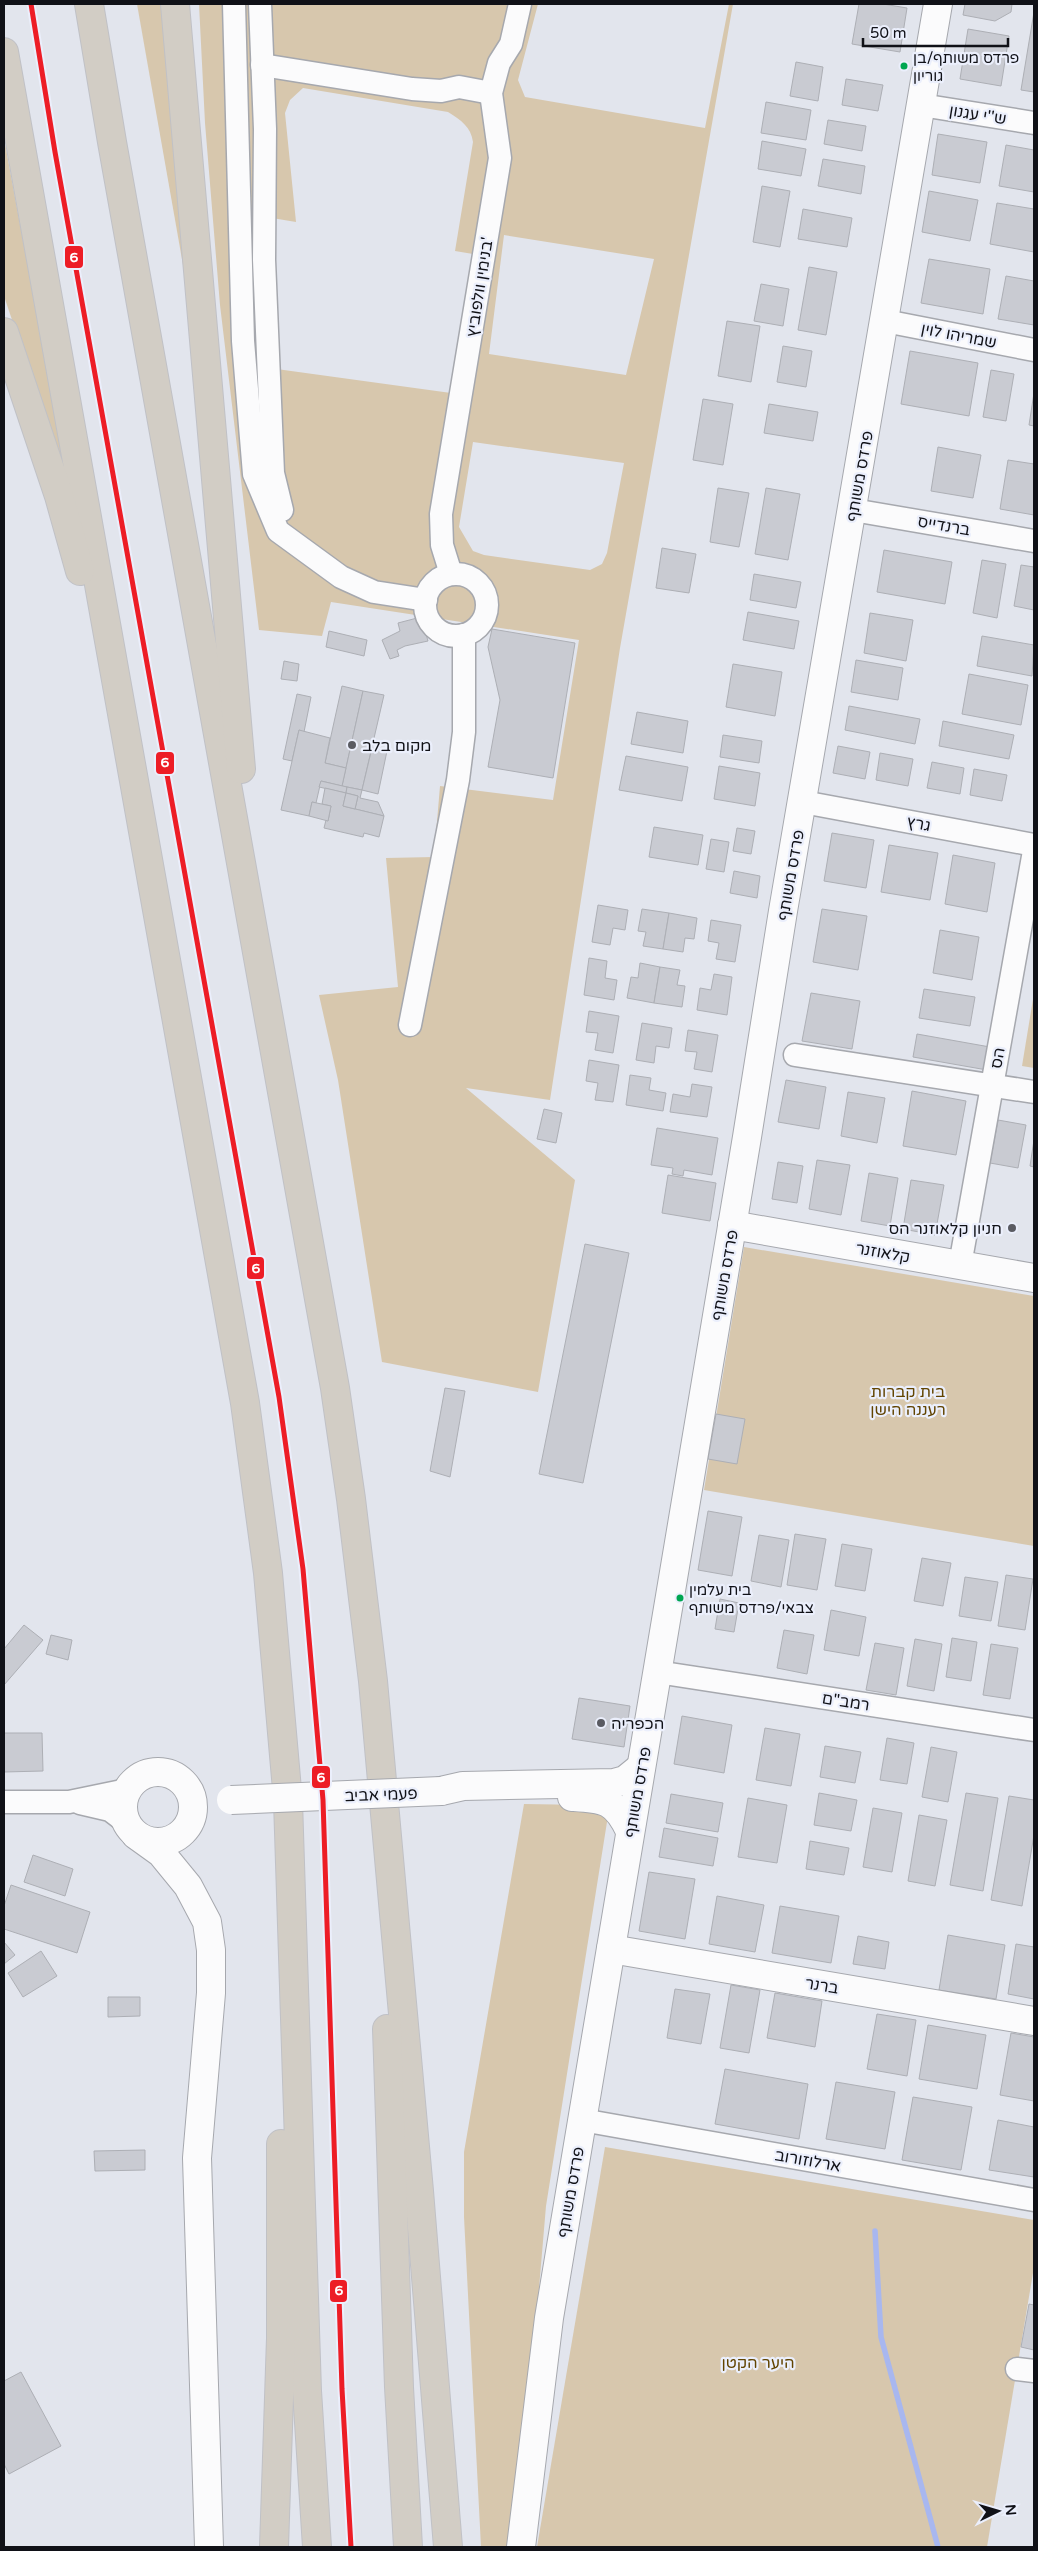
<svg xmlns="http://www.w3.org/2000/svg" width="1038" height="2551" font-family="'Varela Round',Heebo,sans-serif">
<rect width="100%" height="100%" fill="#e2e5ed"/>
<!-- green -->
<g fill="#d7c7ad" fill-rule="evenodd">
<polygon points="137,4 161,4 195,333"/>
<path d="M199,4H538L518,80L525,97L705,128L729,4H733L620,648L550,1100L466,1088L575,1180L538,1392L382,1362L338,1080L319,995L398,987L386,858L434,857L440,786L553,800L579,640L331,602L322,636L259,630L220,305L205,123ZM303,88L448,112C461,120 471,127 473,142L455,251L473,254L451,393L262,367L260,216L296,222L285,113L290,100ZM504,235L654,259L626,375L489,354ZM473,442L624,463L607,553L602,564L590,570L484,555L473,551L459,527Z"/>
<polygon points="4,138 70,493 4,296"/>
<polygon points="1034,993 1034,1068 1022,1066"/>
<polygon points="744,1247 1034,1296 1034,1546 704,1490"/>
<polygon points="524,1804 587,1805 607,1814 607,1822 546,2206 517,2547 481,2547 464,2217 464,2152"/>
<polygon points="605,2147 1034,2220 1034,2267 987,2547 537,2547"/>
</g>
<g fill="none" stroke-linecap="round" stroke-linejoin="round">
<!-- stream -->
<polyline stroke="#a8b7ef" stroke-width="5.5" points="875,2231 881,2337 938,2547"/>
</g>
<!-- building -->
<g fill="#c9cbd2" stroke="#adafb5">
<polygon points="859,4 883,4 907,8 900,52 852,44"/>
<polygon points="965,4 1012,4 1011,12 995,21 963,15"/>
<polygon points="1034,12 1034,92 1021,90"/>
<polygon points="968,29 1009,36 1001,86 960,79"/>
<polygon points="796,62 823,67 818,101 790,96"/>
<polygon points="846,79 883,85 878,111 842,105"/>
<polygon points="766,102 811,110 806,140 761,133"/>
<polygon points="828,120 866,126 862,151 824,144"/>
<polygon points="938,134 987,142 980,183 932,175"/>
<polygon points="762,141 806,149 801,176 758,169"/>
<polygon points="1006,145 1034,150 1034,192 999,186"/>
<polygon points="823,159 865,166 861,194 818,186"/>
<polygon points="762,186 790,191 780,247 753,242"/>
<polygon points="929,191 978,200 970,241 922,232"/>
<polygon points="997,203 1034,209 1034,252 990,244"/>
<polygon points="803,209 852,218 847,247 798,239"/>
<polygon points="929,259 990,269 983,314 921,303"/>
<polygon points="809,267 837,272 826,335 798,330"/>
<polygon points="1006,276 1034,281 1034,325 998,319"/>
<polygon points="761,284 789,289 783,326 754,321"/>
<polygon points="727,321 760,326 751,382 718,376"/>
<polygon points="783,346 812,351 806,387 777,382"/>
<polygon points="910,351 978,363 969,416 901,404"/>
<polygon points="991,370 1014,374 1006,421 983,417"/>
<polygon points="1034,393 1034,426 1029,425"/>
<polygon points="703,399 733,404 723,465 693,460"/>
<polygon points="769,404 818,412 813,441 764,433"/>
<polygon points="938,447 981,455 973,498 931,491"/>
<polygon points="1008,460 1034,464 1034,515 1000,509"/>
<polygon points="718,488 749,493 739,547 710,542"/>
<polygon points="766,488 800,494 788,560 755,554"/>
<polygon points="662,548 696,554 689,593 656,588"/>
<polygon points="884,550 952,562 945,604 877,592"/>
<polygon points="982,560 1006,564 997,618 973,613"/>
<polygon points="1021,565 1034,567 1034,610 1014,606"/>
<polygon points="754,574 801,582 796,608 750,600"/>
<polygon points="748,612 799,621 794,649 743,640"/>
<polygon points="870,613 913,620 906,661 864,653"/>
<polygon points="421,617 428,641 405,646 397,650 399,656 390,659 382,640 400,631 398,623"/>
<polygon points="492,629 575,643 553,778 488,767 500,700 488,647"/>
<polygon points="329,631 367,640 364,656 326,647"/>
<polygon points="982,636 1034,645 1032,676 977,666"/>
<polygon points="856,660 903,668 898,700 851,692"/>
<polygon points="284,661 299,664 297,681 281,679"/>
<polygon points="733,664 782,672 775,716 726,707"/>
<polygon points="969,674 1028,685 1021,725 962,714"/>
<polygon points="342,686 363,691 346,768 325,763"/>
<polygon points="363,691 384,695 362,790 342,786"/>
<polygon points="297,694 311,697 304,732 299,730 292,761 283,759"/>
<polygon points="849,706 920,719 915,744 845,730"/>
<polygon points="637,712 688,721 683,753 631,744"/>
<polygon points="943,721 1014,735 1009,759 939,746"/>
<polygon points="299,730 330,738 325,763 346,768 342,786 321,781 316,803 312,802 309,816 281,810"/>
<polygon points="723,735 762,741 759,763 720,757"/>
<polygon points="838,746 870,752 865,779 833,773"/>
<polygon points="372,748 387,751 378,794 362,790"/>
<polygon points="880,753 913,759 908,786 876,780"/>
<polygon points="626,756 688,767 682,801 619,790"/>
<polygon points="932,762 964,768 960,794 927,788"/>
<polygon points="719,766 760,773 755,806 714,799"/>
<polygon points="974,769 1007,775 1002,801 970,795"/>
<polygon points="321,781 347,787 346,793 319,787"/>
<polygon points="347,787 362,790 360,798 378,802 384,816 355,809 358,796 346,793"/>
<polygon points="325,788 346,793 343,806 384,816 379,837 364,833 363,837 324,828 326,820 328,821 331,806 322,804"/>
<polygon points="346,793 358,796 355,809 343,806"/>
<polygon points="312,802 331,806 328,821 309,816"/>
<polygon points="654,827 703,835 698,865 649,857"/>
<polygon points="737,828 755,831 751,854 733,851"/>
<polygon points="832,833 874,840 866,888 824,881"/>
<polygon points="711,839 729,842 724,872 706,869"/>
<polygon points="889,845 938,853 930,900 881,892"/>
<polygon points="953,855 995,863 987,912 945,904"/>
<polygon points="734,871 760,876 757,898 730,893"/>
<polygon points="598,905 628,910 625,930 613,928 610,945 592,942"/>
<polygon points="642,909 669,913 663,949 643,946 646,932 638,931"/>
<polygon points="822,909 867,916 858,970 813,962"/>
<polygon points="669,913 697,918 694,939 685,938 683,952 663,949"/>
<polygon points="711,920 741,925 735,962 716,959 719,943 708,941"/>
<polygon points="940,930 979,937 972,980 933,973"/>
<polygon points="589,958 607,961 605,978 617,980 614,1000 584,995"/>
<polygon points="640,963 660,967 654,1003 627,998 631,977 638,978"/>
<polygon points="660,967 680,970 677,985 685,986 682,1007 654,1003"/>
<polygon points="714,974 732,977 727,1015 697,1010 700,988 711,990"/>
<polygon points="924,989 975,997 970,1026 919,1018"/>
<polygon points="811,993 860,1001 852,1049 802,1041"/>
<polygon points="589,1011 619,1016 613,1053 595,1050 598,1033 586,1032"/>
<polygon points="642,1023 672,1028 669,1048 656,1046 654,1063 636,1060"/>
<polygon points="688,1030 718,1035 712,1072 694,1069 697,1052 685,1051"/>
<polygon points="917,1034 990,1047 987,1070 913,1057"/>
<polygon points="589,1060 619,1065 613,1102 595,1100 598,1083 586,1081"/>
<polygon points="630,1075 651,1078 649,1090 666,1093 663,1111 626,1105"/>
<polygon points="786,1080 826,1087 819,1129 778,1122"/>
<polygon points="692,1084 712,1087 707,1117 670,1112 673,1094 690,1097"/>
<polygon points="912,1091 966,1101 956,1155 903,1146"/>
<polygon points="848,1092 885,1098 877,1143 841,1136"/>
<polygon points="544,1109 562,1113 556,1143 537,1139"/>
<polygon points="998,1120 1026,1125 1018,1168 990,1163"/>
<polygon points="657,1128 718,1138 712,1175 684,1170 683,1176 672,1174 673,1168 651,1165"/>
<polygon points="1034,1140 1034,1167 1030,1166"/>
<polygon points="817,1160 850,1165 841,1215 809,1209"/>
<polygon points="778,1162 803,1166 797,1203 772,1199"/>
<polygon points="869,1173 898,1178 890,1226 861,1221"/>
<polygon points="668,1175 716,1183 710,1221 662,1213"/>
<polygon points="911,1180 944,1185 935,1235 903,1229"/>
<polygon points="585,1244 629,1253 583,1483 539,1474"/>
<polygon points="445,1388 465,1391 450,1477 430,1471"/>
<polygon points="716,1414 745,1419 737,1464 708,1459"/>
<polygon points="708,1511 742,1517 732,1576 698,1570"/>
<polygon points="795,1534 826,1539 817,1590 787,1585"/>
<polygon points="759,1535 789,1540 781,1587 751,1581"/>
<polygon points="842,1544 872,1549 865,1591 835,1586"/>
<polygon points="922,1558 951,1563 943,1606 914,1601"/>
<polygon points="1006,1575 1033,1579 1025,1630 998,1626"/>
<polygon points="965,1577 998,1582 991,1621 959,1616"/>
<polygon points="720,1599 739,1603 734,1632 715,1629"/>
<polygon points="831,1610 866,1617 859,1656 824,1650"/>
<polygon points="24,1625 43,1640 4,1685 4,1649"/>
<polygon points="784,1630 814,1635 807,1674 777,1668"/>
<polygon points="51,1635 72,1640 68,1660 46,1654"/>
<polygon points="952,1638 977,1642 971,1681 946,1677"/>
<polygon points="915,1639 942,1644 934,1691 907,1686"/>
<polygon points="875,1643 904,1648 896,1695 866,1690"/>
<polygon points="991,1644 1018,1648 1010,1699 983,1695"/>
<polygon points="579,1698 630,1706 624,1747 572,1739"/>
<polygon points="682,1716 732,1725 724,1773 674,1764"/>
<polygon points="765,1728 800,1734 791,1786 756,1780"/>
<polygon points="4,1733 42,1733 43,1771 4,1772"/>
<polygon points="887,1738 914,1743 907,1784 880,1780"/>
<polygon points="825,1746 861,1752 855,1783 820,1777"/>
<polygon points="931,1747 957,1752 948,1802 922,1797"/>
<polygon points="819,1793 857,1800 851,1831 814,1825"/>
<polygon points="966,1793 998,1798 983,1891 950,1885"/>
<polygon points="671,1794 723,1803 718,1832 666,1823"/>
<polygon points="1009,1796 1034,1800 1034,1835 1022,1906 991,1900"/>
<polygon points="748,1798 787,1805 777,1863 738,1857"/>
<polygon points="873,1808 902,1813 892,1872 863,1867"/>
<polygon points="919,1815 947,1820 935,1886 908,1881"/>
<polygon points="664,1828 718,1838 713,1866 659,1857"/>
<polygon points="810,1841 849,1848 844,1875 806,1869"/>
<polygon points="33,1855 73,1869 65,1896 24,1882"/>
<polygon points="649,1872 695,1879 685,1939 639,1931"/>
<polygon points="11,1885 90,1912 77,1953 4,1929 4,1906"/>
<polygon points="717,1896 764,1905 755,1952 709,1944"/>
<polygon points="780,1906 839,1916 831,1963 772,1953"/>
<polygon points="948,1935 1005,1945 996,1999 939,1990"/>
<polygon points="858,1936 889,1942 885,1969 853,1964"/>
<polygon points="4,1942 15,1955 4,1964"/>
<polygon points="1016,1944 1034,1947 1034,1999 1008,1994"/>
<polygon points="41,1951 57,1976 23,1997 8,1973"/>
<polygon points="731,1985 760,1990 749,2053 720,2048"/>
<polygon points="675,1989 710,1994 701,2044 667,2038"/>
<polygon points="775,1993 822,2001 815,2047 767,2038"/>
<polygon points="108,1997 140,1997 140,2016 108,2017"/>
<polygon points="877,2014 916,2020 907,2076 867,2069"/>
<polygon points="928,2025 986,2035 977,2089 919,2079"/>
<polygon points="1011,2033 1034,2037 1034,2101 1000,2095"/>
<polygon points="725,2069 808,2084 799,2139 715,2124"/>
<polygon points="836,2082 895,2092 885,2149 826,2139"/>
<polygon points="913,2097 972,2107 961,2170 902,2160"/>
<polygon points="998,2120 1034,2127 1034,2177 989,2170"/>
<polygon points="145,2150 145,2170 95,2171 94,2151"/>
<polygon points="1029,2304 1034,2305 1034,2350 1021,2347"/>
<polygon points="21,2372 61,2446 9,2474 4,2464 4,2381"/>
</g>
<g fill="none" stroke-linecap="round" stroke-linejoin="round">
<!-- street casing -->
<g stroke="#a6a8ae" stroke-width="25">
<g id="street">
<polyline points="234,4 243,341 254,474 278,531 341,577 374,592 426,600"/>
<polyline points="260,4 265,129 264,260 273,473 282,510"/>
<polyline points="262,65 412,89 441,91 459,87 491,93"/>
<polyline points="921,105 1034,123"/>
<polyline points="885,321 1034,350"/>
<polyline points="853,510 1034,541"/>
<circle cx="456" cy="605" r="31"/>
<polyline points="451,574 442,545 441,514 500,158 491,93 499,63 511,44 520,4"/>
<polyline points="803,802 1034,845"/>
<polyline points="410,1025 458,780 464,732 464,635"/>
<polyline points="795,1055 1034,1092"/>
<polyline points="960,1265 1034,851"/>
<polyline points="657,1672 1034,1730"/>
<polyline points="4,1802 69,1802 127,1790"/>
<polyline points="80,1803 110,1810 127,1823"/>
<polyline points="582,2120 1034,2200"/>
<polyline points="1017,2369 1034,2371"/>
</g>
</g>
<!-- secondary casing -->
<g stroke="#a6a8ae" stroke-width="30">
<g id="secondary">
<polyline points="732,1225 1034,1278"/>
<circle cx="158" cy="1807" r="35"/>
<polyline points="441,1791 463,1786 614,1783 625,1780 641,1767"/>
<path d="M572,1797C604,1799 615,1799 630,1831"/>
<polyline points="136,1835 161,1853 188,1886 207,1922 211,1950 211,1993 197,2158 209,2547"/>
<polyline points="611,1949 1034,2021"/>
<polyline points="521,2547 549,2318 747,1137 783,911 938,4"/>
</g>
</g>
<!-- highway casing -->
<g stroke="#c0c1c6" stroke-width="30">
<g id="highway">
<polyline points="89,4 112,142 335,1388 351,1499 373,1681 419,2191 448,2547"/>
<polyline points="175,4 241,769"/>
<polyline points="4,52 245,1403 268,1573 288,1801 307,2391 317,2547"/>
<polyline points="4,332 59,496 80,571"/>
<polyline points="387,2029 399,2387 408,2547"/>
<polyline points="274,2547 281,2338 281,2144"/>
</g>
</g>
<!-- street -->
<use href="#street" stroke="#fbfbfc" stroke-width="22"/>
<!-- secondary -->
<use href="#secondary" stroke="#fbfbfc" stroke-width="28"/>
<!-- highway -->
<use href="#highway" stroke="#d2cdc5" stroke-width="28"/>
<!-- secondary-bridge casing -->
<g stroke="#a6a8ae" stroke-width="30" stroke-linecap="butt">
<polyline id="secondary-bridge" points="231,1800 441,1791"/>
</g>
<!-- secondary-bridge -->
<use href="#secondary-bridge" stroke="#fbfbfc" stroke-width="28"/>
<!-- rail-1 casing -->
<g stroke="#ebeffc" stroke-width="9">
<polyline id="rail-1" points="31,4 55,152 279,1397 303,1569 323,1800 342,2389 351,2547"/>
</g>
<!-- rail-1 -->
<use href="#rail-1" stroke="#ed1d26" stroke-width="5"/>
</g>
<!-- markers -->
<g fill="#00a651" stroke="#ebeffc" stroke-width="2">
<circle cx="904" cy="66" r="4.5"/>
<circle cx="680" cy="1598" r="4.5"/>
</g>
<g fill="#5a5b62" stroke="#ebeffc" stroke-width="2">
<circle cx="352" cy="745" r="5"/>
<circle cx="1012" cy="1228" r="5"/>
<circle cx="601" cy="1723" r="5"/>
</g>
<g text-anchor="middle" stroke-width="4.5" stroke-linejoin="round" paint-order="stroke">
<!-- bus labels -->
<g font-size="15" fill="#101117" stroke="#ebeffc" text-anchor="start">
<text x="913" y="63">פרדס משותף/בן<tspan x="913" dy="18">גוריון</tspan></text>
<text x="689" y="1595">בית עלמין<tspan x="689" dy="18">צבאי/פרדס משותף</tspan></text>
</g>
<!-- street labels -->
<g font-size="16" fill="#101117" stroke="#ebeffc">
<text transform="translate(978 114) rotate(9)" y="6">ש''י עגנון</text>
<text transform="translate(479 287) rotate(-81)" y="6">בנימין וולפוביץ'</text>
<text transform="translate(959 335) rotate(11)" y="6">שמריהו לוין</text>
<text transform="translate(859 476) rotate(-80)" y="6">פרדס משותף</text>
<text transform="translate(944 525) rotate(10)" y="6">ברנדייס</text>
<text transform="translate(919 823) rotate(11)" y="6">גרץ</text>
<text transform="translate(790 875) rotate(-80)" y="6">פרדס משותף</text>
<text transform="translate(997 1058) rotate(-80)" y="6">הס</text>
<text transform="translate(883 1252) rotate(10)" y="6">קלאוזנר</text>
<text transform="translate(724 1275) rotate(-80)" y="6">פרדס משותף</text>
<text transform="translate(846 1701) rotate(9)" y="6">רמב"ם</text>
<text transform="translate(637 1792) rotate(-80)" y="6">פרדס משותף</text>
<text transform="translate(381 1794) rotate(-2)" y="6">פעמי אביב</text>
<text transform="translate(822 1985) rotate(10)" y="6">ברנר</text>
<text transform="translate(808 2160) rotate(10)" y="6">ארלוזורוב</text>
<text transform="translate(570 2192) rotate(-80)" y="6">פרדס משותף</text>
</g>
<!-- poi labels -->
<g font-size="16" fill="#101117" stroke="#ebeffc" text-anchor="start">
<text x="362" y="751">מקום בלב</text>
<text x="1002" y="1234" text-anchor="end">חניון קלאוזנר הס</text>
<text x="611" y="1729">הכפריה</text>
</g>
<!-- park labels -->
<g font-size="16" fill="#624400" stroke="#ebeffc">
<text x="908" y="1397">בית קברות<tspan x="908" dy="18">רעננה הישן</tspan></text>
<text x="758" y="2368">היער הקטן</text>
</g>
</g>
<g stroke="#ebeffc" stroke-width="2">
<rect x="64" y="245" width="20" height="24" rx="5" fill="#ed1d26"/>
<rect x="155" y="751" width="20" height="24" rx="5" fill="#ed1d26"/>
<rect x="246" y="1256" width="19" height="24" rx="5" fill="#ed1d26"/>
<rect x="311" y="1765" width="20" height="24" rx="5" fill="#ed1d26"/>
<rect x="329" y="2279" width="19" height="24" rx="5" fill="#ed1d26"/>
</g>
<g font-size="14" text-anchor="middle" font-weight="bold" fill="#fff">
<text x="74" y="262">6</text>
<text x="165" y="767">6</text>
<text x="256" y="1273">6</text>
<text x="321" y="1782">6</text>
<text x="339" y="2295">6</text>
</g>
<!-- border -->
<rect width="1038" height="2551" fill="none" stroke="#101117" stroke-width="10"/>
<!-- north arrow -->
<g transform="translate(998 2511) rotate(85)" stroke="#ebeffc" stroke-width="4" paint-order="stroke">
<path d="M0-4L9 19L0 12L-9 19Z" fill="#101117"/>
<text y="-8" font-size="14" font-weight="bold" text-anchor="middle" fill="#101117">N</text>
</g>
<!-- scale -->
<path d="M863 38v8h145v-8" fill="none" stroke="#101117" stroke-width="2.5"/>
<text x="870" y="38" font-size="15" fill="#101117" stroke="#ebeffc" stroke-width="4" paint-order="stroke">50 m</text>
</svg>
